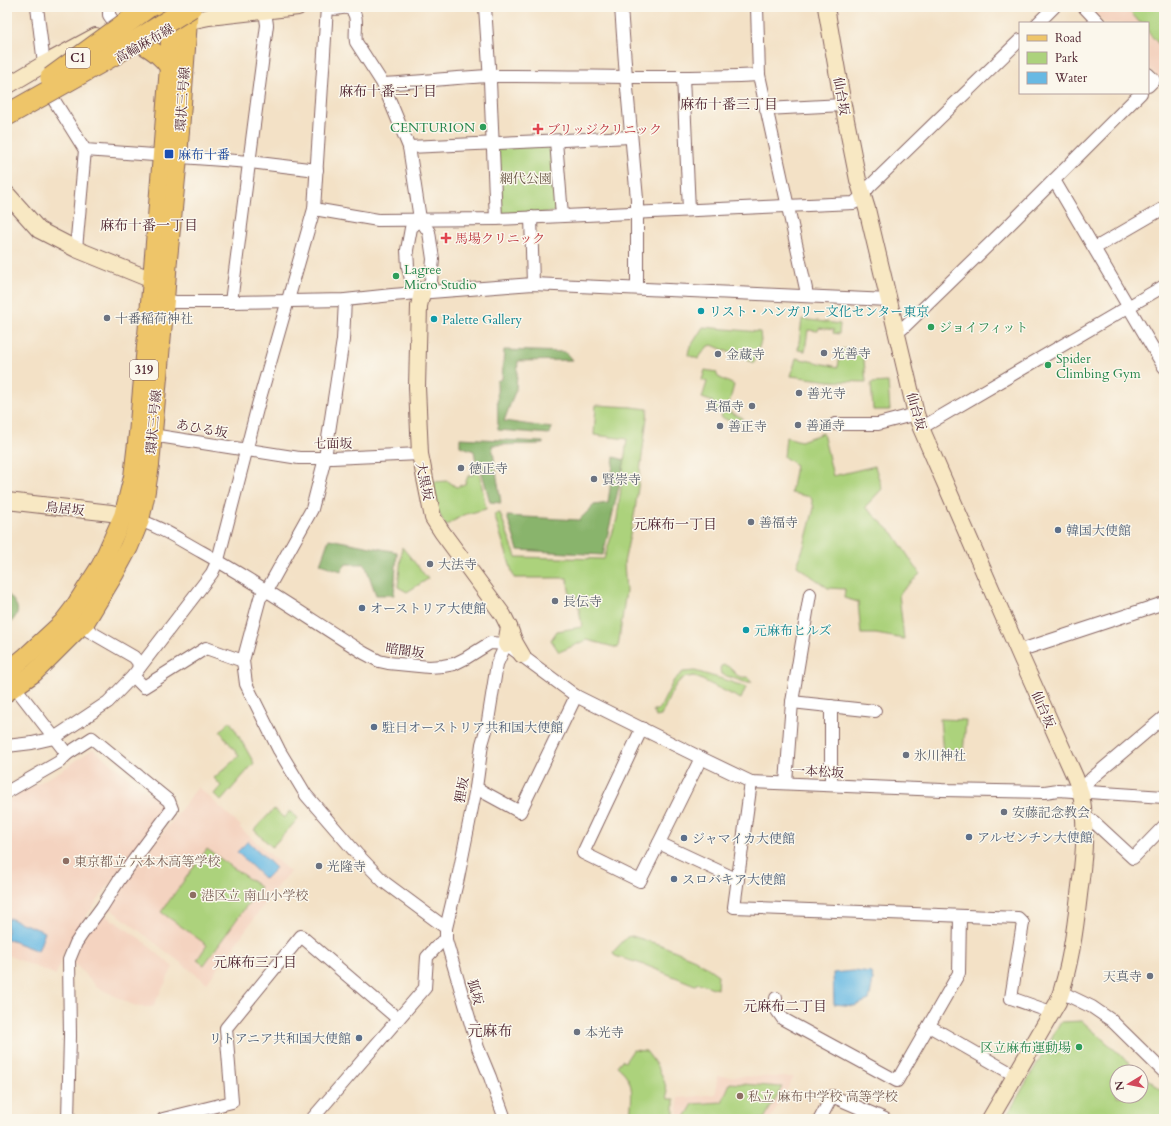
<svg xmlns="http://www.w3.org/2000/svg" width="1171" height="1126" font-family="Cardo,'Noto Serif JP',serif">
<rect width="100%" height="100%" fill="#fbf7ec"/>
<filter id="ink" filterUnits="userSpaceOnUse"><feTurbulence type="fractalNoise" baseFrequency=".025" numOctaves="2"/><feDisplacementMap in="SourceGraphic" scale="8" xChannelSelector="R" yChannelSelector="G"/><feConvolveMatrix kernelMatrix="1 2 1 2 8 2 1 2 1" color-interpolation-filters="sRGB"/></filter>
<filter id="wash" filterUnits="userSpaceOnUse"><feTurbulence type="fractalNoise" baseFrequency=".012" numOctaves="4" result="noise"/><feDisplacementMap in="SourceGraphic" scale="16" xChannelSelector="R" yChannelSelector="G"/><feGaussianBlur stdDeviation="0.9" result="paint"/><feColorMatrix in="noise" values="0 0 0 0 0 0 0 0 0 0 0 0 0 0 0 0 0 1.4 0 .05"/><feComposite in="paint" operator="in"/></filter>
<g filter="url(#wash)">
<rect width="100%" height="100%" fill="#f3e1c6"/>
<!-- built -->
<g fill="#f4d3c0">
<polygon points="1089,7 1164,7 1164,84 1148,67 1148,23 1105,23"/>
<polygon points="93,749 163,805 164,809 82,922 92,927 102,913 142,940 173,967 153,1007 139,1007 131,1004 97,987 74,963 79,945 88,933 78,928 65,949 56,975 7,955 7,801 64,769"/>
<polygon points="198,787 241,826 240,828 290,872 279,884 207,983 107,906"/>
<polygon points="717,1076 794,1077 770,1119 677,1119 678,1098 716,1094"/>
</g>
<!-- green -->
<g fill="#acd27c" stroke="#7b7854">
<polygon points="1126,7 1164,7 1164,50 1148,32 1148,23 1140,23"/>
<polygon points="546,144 553,149 557,206 555,212 502,215 497,210 497,146"/>
<polygon points="802,319 840,324 839,334 833,333 834,330 819,328 818,331 808,330 805,351 798,350"/>
<polygon points="703,327 760,332 761,341 754,363 712,345 707,347 698,359 688,355 689,349"/>
<polygon points="841,349 863,349 866,382 830,381 791,376 796,358 838,367"/>
<polygon points="705,370 716,372 718,377 734,385 727,411 743,418 739,426 721,417 722,414 711,409 713,402 702,398 707,382 702,380"/>
<polygon points="888,382 890,410 873,410 871,383"/>
<polygon points="596,405 631,407 648,409 635,511 624,563 626,591 618,648 587,640 559,652 551,640 557,631 582,627 577,597 570,595 567,578 514,578 494,514 500,513 516,557 604,559 617,519 627,439 594,435"/>
<polygon points="823,433 833,476 875,466 882,489 865,507 893,533 920,574 899,594 904,639 876,634 861,634 858,602 844,598 845,589 828,588 797,566 804,546 814,508 811,497 791,493 796,465 784,457 786,437 801,441"/>
<polygon points="474,464 478,464 486,509 463,515 446,526 436,508 432,482 448,481 456,487 465,484 468,476 473,475"/>
<polygon points="402,547 428,579 407,592 398,587"/>
<path d="M725,665C736,669 733,679 748,677L752,682H744L721,674L720,669L721,666Z"/>
<path d="M695,671L722,679L746,687L741,699L694,676C690,677 685,677 682,679C673,684 666,706 661,716L656,717L653,710H657L660,708L674,680L683,672Z"/>
<polygon points="940,719 966,720 963,753 943,754"/>
<polygon points="230,721 254,763 221,801 214,794 221,786 214,778 239,756 220,731"/>
<polygon points="274,809 284,818 290,811 298,819 272,847 254,830"/>
<polygon points="207,849 260,887 204,965 197,960 207,945 161,912"/>
<polygon points="632,936 661,945 695,959 718,975 717,989 698,983 695,985 645,965 615,956 613,952 627,937"/>
<polygon points="1082,1021 1140,1072 1117,1072 1117,1096 1141,1096 1141,1073 1164,1093 1164,1119 1005,1119 1061,1022"/>
<path d="M633,1050L646,1051C659,1068 665,1076 668,1099H674V1119H630C631,1097 637,1082 617,1066L622,1060L625,1062Z"/>
<polygon points="730,1083 782,1087 764,1119 684,1119 693,1104 722,1102"/>
</g>
<!-- forest -->
<g fill="#89b46c" stroke="#6a6a4c">
<polygon points="504,350 565,352 572,360 518,361 516,389 504,421 552,428 549,434 498,430 497,381 502,379"/>
<polygon points="460,438 543,442 543,444 492,445 501,503 490,502 479,462 476,462 474,451 460,446"/>
<polygon points="614,457 625,460 603,555 518,550 507,516 579,520 594,505 608,503"/>
<polygon points="329,539 397,552 394,595 376,595 365,564 346,564 341,571 320,564"/>
<path d="M7,593C21,608 21,612 7,627Z"/>
</g>
<!-- water -->
<g fill="#68b9e3" stroke="#596c87">
<polygon points="248,841 276,868 265,879 237,852"/>
<polygon points="9,918 45,932 38,951 7,939 7,923"/>
<polygon points="854,971 871,973 873,980 869,1000 854,1006 834,1004 833,973"/>
</g>
</g>
<g filter="url(#ink)">
<g fill="none" stroke-linecap="round" stroke-linejoin="round">
<!-- street casing -->
<g stroke="#856361" stroke-width="14">
<g id="street">
<polyline points="37,7 44,64"/>
<polyline points="109,7 109,15 116,25"/>
<path d="M329,7C335,12 343,5 350,9C360,14 354,32 356,42L383,84L409,147L420,219L429,232L433,259L431,281L422,293L412,283L408,267L407,250L411,228L420,219"/>
<polyline points="485,7 490,81 496,219"/>
<polyline points="621,7 626,77 637,199 637,288"/>
<polyline points="757,7 759,75 806,289 806,296"/>
<polyline points="1084,7 1099,23"/>
<polyline points="1038,23 1054,7"/>
<polyline points="1148,74 1154,80 1148,86"/>
<polyline points="683,77 689,210"/>
<path d="M383,84C419,82 455,77 492,76C581,75 670,80 759,75"/>
<polyline points="52,97 85,150 250,162 317,170"/>
<polyline points="766,109 843,105"/>
<polyline points="556,141 562,215"/>
<polyline points="409,147 631,137"/>
<polyline points="1054,180 1164,367"/>
<polyline points="314,209 378,220 496,219 854,203 863,195 869,187 1020,40"/>
<polyline points="531,217 533,284"/>
<polyline points="1095,248 1164,208"/>
<polyline points="76,249 85,150"/>
<polyline points="165,300 175,302 231,302 345,300 392,295 533,284 889,300"/>
<polyline points="345,300 343,340 325,458 312,509 267,590 260,598 243,661 246,684 279,750 306,795 357,854 384,882 446,928"/>
<polyline points="231,302 267,25 265,11"/>
<polyline points="897,332 903,328 1006,228 1141,93"/>
<polyline points="835,424 878,424 916,414"/>
<polyline points="921,428 1164,286"/>
<polyline points="152,435 299,458 332,458 420,454"/>
<path d="M134,519C158,525 180,540 202,552C258,583 310,619 364,653L379,661L388,663L429,667L443,666L454,664L466,658L490,643L506,644L576,696L701,758L751,782L942,790L1045,792L1058,790L1164,797"/>
<polyline points="86,621 89,631 134,657 138,662 139,668"/>
<polyline points="1018,651 1164,603"/>
<polyline points="133,676 144,687 206,648 243,661"/>
<polyline points="792,702 875,711"/>
<polyline points="831,706 831,785"/>
<polyline points="642,728 583,853 640,881 701,758"/>
<polyline points="7,746 32,743 54,738 108,702 133,676 212,573 218,560 258,405 314,209 327,7"/>
<polyline points="67,754 92,738 169,801 172,809 119,880 102,907 82,934 76,943 69,960 70,1036 68,1119"/>
<polyline points="751,782 734,907 1018,918 1023,923 1011,998 1051,1012"/>
<polyline points="786,783 792,702 810,594"/>
<polyline points="476,788 520,812 576,696"/>
<polyline points="1080,791 1092,778 1164,717"/>
<polyline points="7,792 59,762 67,754 15,687"/>
<polyline points="1083,815 1094,822 1133,858 1164,826"/>
<polyline points="659,843 738,880"/>
<polyline points="1061,992 1092,1007 1111,1020 1164,1072"/>
<polyline points="776,998 776,1009 783,1019 897,1081 959,973 960,916"/>
<polyline points="929,1026 1016,1076"/>
<polyline points="163,1119 232,1102 226,1028 301,936 398,1019"/>
<polyline points="312,1119 425,988 427,957 439,944 446,940"/>
<polyline points="505,1119 490,1077 478,1048 446,940 446,928 458,878 476,788 482,744 487,727 497,664 506,644"/>
<polyline points="820,1119 832,1096 885,1119"/>
</g>
</g>
<!-- secondary casing -->
<g stroke="#856361" stroke-width="18">
<g id="secondary">
<path d="M826,7L843,105L858,180L867,209L916,414L921,428L1021,657L1075,777C1078,785 1081,792 1082,800C1087,831 1083,864 1079,895C1075,931 1070,967 1058,1002L990,1119"/>
<polyline points="176,24 209,17 298,7"/>
<polyline points="7,86 44,64 96,36"/>
<polyline points="7,194 39,230 76,249 152,280 158,289"/>
<polyline points="422,293 419,306 417,387 420,454 433,518 442,532 503,615 509,627 506,644"/>
<polyline points="7,501 111,513 123,516"/>
<polyline points="509,627 515,643 522,655"/>
</g>
</g>
<!-- primary casing -->
<g stroke="#856361" stroke-width="20">
<g id="primary">
<path d="M142,44C154,51 161,56 169,67"/>
<polyline points="7,672 24,658 63,622 73,609 101,565 123,516 127,501 133,477 138,434 152,280 169,67 171,7"/>
<polyline points="7,692 34,673 86,621 115,573 129,547 140,520 145,497 150,465 165,300 168,259 178,158 189,7"/>
</g>
</g>
<!-- highway casing -->
<g stroke="#856361" stroke-width="23">
<polyline id="highway" points="117,40 169,7"/>
</g>
<!-- street -->
<use href="#street" stroke="#fff" stroke-width="12"/>
<!-- secondary -->
<use href="#secondary" stroke="#f8e8c3" stroke-width="16"/>
<!-- primary -->
<use href="#primary" stroke="#eec569" stroke-width="18"/>
<!-- highway -->
<use href="#highway" stroke="#eec569" stroke-width="21"/>
<!-- highway-bridge casing -->
<g stroke="#856361" stroke-width="23" stroke-linecap="butt">
<g id="highway-bridge">
<polyline points="51,78 148,7"/>
<polyline points="7,115 115,54 191,7"/>
</g>
</g>
<!-- highway-bridge -->
<use href="#highway-bridge" stroke="#eec569" stroke-width="21"/>
</g>
</g>
<!-- markers -->
<g fill="#2e9e5b" stroke="#fbf7ec" stroke-width="1.5">
<circle cx="483" cy="127" r="4"/>
<circle cx="396" cy="276" r="4"/>
<circle cx="931" cy="327" r="4"/>
<circle cx="1048" cy="365" r="4"/>
<circle cx="1079" cy="1047" r="4"/>
</g>
<g fill="#e0444e" stroke="#fbf7ec" stroke-width="1.5">
<path d="M536 123h4v4h4v4h-4v4h-4v-4h-4v-4h4z"/>
<path d="M444 232h4v4h4v4h-4v4h-4v-4h-4v-4h4z"/>
</g>
<rect fill="#1a4fb4" stroke="#fbf7ec" stroke-width="1.5" x="164" y="149" width="10" height="10" rx="2"/>
<g fill="#0f9aa8" stroke="#fbf7ec" stroke-width="1.5">
<circle cx="701" cy="311" r="4"/>
<circle cx="434" cy="319" r="4"/>
<circle cx="746" cy="630" r="4"/>
</g>
<g fill="#6b7280" stroke="#fbf7ec" stroke-width="1.5">
<circle cx="107" cy="318" r="4"/>
<circle cx="824" cy="353" r="4"/>
<circle cx="718" cy="354" r="4"/>
<circle cx="799" cy="393" r="4"/>
<circle cx="752" cy="406" r="4"/>
<circle cx="798" cy="425" r="4"/>
<circle cx="720" cy="426" r="4"/>
<circle cx="461" cy="468" r="4"/>
<circle cx="594" cy="479" r="4"/>
<circle cx="751" cy="522" r="4"/>
<circle cx="430" cy="564" r="4"/>
<circle cx="555" cy="601" r="4"/>
<circle cx="906" cy="755" r="4"/>
<circle cx="1004" cy="812" r="4"/>
<circle cx="319" cy="866" r="4"/>
<circle cx="1150" cy="976" r="4"/>
<circle cx="577" cy="1032" r="4"/>
</g>
<g fill="#5c6f8a" stroke="#fbf7ec" stroke-width="1.5">
<circle cx="1058" cy="530" r="4"/>
<circle cx="362" cy="608" r="4"/>
<circle cx="374" cy="727" r="4"/>
<circle cx="969" cy="837" r="4"/>
<circle cx="684" cy="838" r="4"/>
<circle cx="674" cy="879" r="4"/>
<circle cx="359" cy="1038" r="4"/>
</g>
<g fill="#8d6e63" stroke="#fbf7ec" stroke-width="1.5">
<circle cx="66" cy="861" r="4"/>
<circle cx="193" cy="895" r="4"/>
<circle cx="740" cy="1096" r="4"/>
</g>
<g text-anchor="middle" stroke-width="3" stroke-linejoin="round" paint-order="stroke">
<!-- shield labels -->
<g fill="#fbf7ec" stroke="#7f6065" stroke-width="1">
<rect x="66" y="48" width="24" height="20" rx="3"/>
<rect x="130" y="360" width="28" height="20" rx="3"/>
</g>
<g font-size="12" font-weight="bold" fill="#4a1f2b">
<text x="78" y="62">C1</text>
<text x="144" y="374">319</text>
</g>
<!-- street labels -->
<g font-size="13" fill="#4a1f2b" stroke="#fbf7ec">
<text transform="translate(144 43) rotate(-30)" y="5">高輪麻布線</text>
<text transform="translate(842 96) rotate(80)" y="5">仙台坂</text>
<text transform="translate(182 99) rotate(-86)" y="5">環状三号線</text>
<text transform="translate(917 411) rotate(74)" y="5">仙台坂</text>
<text transform="translate(153 422) rotate(-85)" y="5">環状三号線</text>
<text transform="translate(202 428) rotate(10)" y="5">あひる坂</text>
<text transform="translate(333 443) rotate(-1)" y="5">七面坂</text>
<text transform="translate(425 481) rotate(78)" y="5">大黒坂</text>
<text transform="translate(65 508) rotate(6)" y="5">鳥居坂</text>
<text transform="translate(405 650) rotate(8)" y="5">暗闇坂</text>
<text transform="translate(1044 709) rotate(66)" y="5">仙台坂</text>
<text transform="translate(818 771) rotate(3)" y="5">一本松坂</text>
<text transform="translate(461 790) rotate(-80)" y="5">狸坂</text>
<text transform="translate(476 992) rotate(75)" y="5">狐坂</text>
</g>
<!-- leisure labels -->
<g font-size="13" fill="#27864d" stroke="#fbf7ec" text-anchor="start">
<text x="475" y="132" text-anchor="end">CENTURION</text>
<text x="404" y="274">Lagree<tspan x="404" dy="15">Micro Studio</tspan></text>
<text x="939" y="332">ジョイフィット</text>
<text x="1056" y="363">Spider<tspan x="1056" dy="15">Climbing Gym</tspan></text>
<text x="1071" y="1052" text-anchor="end">区立麻布運動場</text>
</g>
<!-- health labels -->
<g font-size="13" fill="#be3a42" stroke="#fbf7ec" text-anchor="start">
<text x="547" y="134">ブリッジクリニック</text>
<text x="455" y="243">馬場クリニック</text>
</g>
<!-- transit labels -->
<g font-size="13" fill="#164399" stroke="#fbf7ec" text-anchor="start">
<text x="178" y="159">麻布十番</text>
</g>
<!-- park labels -->
<g font-size="13" fill="#675543" stroke="#fbf7ec">
<text x="526" y="183">網代公園</text>
</g>
<!-- culture labels -->
<g font-size="13" fill="#0d838f" stroke="#fbf7ec" text-anchor="start">
<text x="709" y="316">リスト・ハンガリー文化センター東京</text>
<text x="442" y="324">Palette Gallery</text>
<text x="754" y="635">元麻布ヒルズ</text>
</g>
<!-- worship labels -->
<g font-size="13" fill="#5b616d" stroke="#fbf7ec" text-anchor="start">
<text x="115" y="323">十番稲荷神社</text>
<text x="832" y="358">光善寺</text>
<text x="726" y="359">金蔵寺</text>
<text x="807" y="398">善光寺</text>
<text x="744" y="411" text-anchor="end">真福寺</text>
<text x="806" y="430">善通寺</text>
<text x="728" y="431">善正寺</text>
<text x="469" y="473">徳正寺</text>
<text x="602" y="484">賢崇寺</text>
<text x="759" y="527">善福寺</text>
<text x="438" y="569">大法寺</text>
<text x="563" y="606">長伝寺</text>
<text x="914" y="760">氷川神社</text>
<text x="1012" y="817">安藤記念教会</text>
<text x="327" y="871">光隆寺</text>
<text x="1142" y="981" text-anchor="end">天真寺</text>
<text x="585" y="1037">本光寺</text>
</g>
<!-- service labels -->
<g font-size="13" fill="#4e5e75" stroke="#fbf7ec" text-anchor="start">
<text x="1066" y="535">韓国大使館</text>
<text x="370" y="613">オーストリア大使館</text>
<text x="382" y="732">駐日オーストリア共和国大使館</text>
<text x="977" y="842">アルゼンチン大使館</text>
<text x="692" y="843">ジャマイカ大使館</text>
<text x="682" y="884">スロバキア大使館</text>
<text x="351" y="1043" text-anchor="end">リトアニア共和国大使館</text>
</g>
<!-- education labels -->
<g font-size="13" fill="#785e54" stroke="#fbf7ec" text-anchor="start">
<text x="74" y="866">東京都立 六本木高等学校</text>
<text x="201" y="900">港区立 南山小学校</text>
<text x="748" y="1101">私立 麻布中学校 高等学校</text>
</g>
<!-- neighbourhood labels -->
<g font-size="14" fill="#4a1f2b" stroke="#fbf7ec">
<text x="388" y="96">麻布十番二丁目</text>
<text x="729" y="109">麻布十番三丁目</text>
<text x="149" y="230">麻布十番一丁目</text>
<text x="675" y="529">元麻布一丁目</text>
<text x="255" y="967">元麻布三丁目</text>
<text x="785" y="1011">元麻布二丁目</text>
</g>
<!-- quarter labels -->
<g font-size="15" fill="#4a1f2b" stroke="#fbf7ec">
<text x="490" y="1036">元麻布</text>
</g>
</g>
<!-- margin -->
<rect width="1171" height="1126" fill="none" stroke="#fbf7ec" stroke-width="24"/>
<!-- legend -->
<rect x="1019" y="22" width="130" height="72" fill="#fbf7ec" stroke="#b4a19f"/>
<rect x="1027" y="35" width="20" height="6" fill="#eec569" stroke="#b4a19f"/>
<text x="1055" y="42" font-size="12" fill="#4a1f2b">Road</text>
<rect x="1027" y="52" width="20" height="12" fill="#acd27c" stroke="#b4a19f"/>
<text x="1055" y="62" font-size="12" fill="#4a1f2b">Park</text>
<rect x="1027" y="72" width="20" height="12" fill="#68b9e3" stroke="#b4a19f"/>
<text x="1055" y="82" font-size="12" fill="#4a1f2b">Water</text>
<!-- north arrow -->
<g transform="translate(1129 1084) rotate(260)"><circle r="19" fill="#fbf7ec" stroke="#b4a19f"/>
<path d="M0-3L7 15L0 10L-7 15Z" fill="#d1495b"/>
<text y="-6" font-size="11" font-weight="bold" text-anchor="middle" fill="#4a1f2b">N</text>
</g>
</svg>
